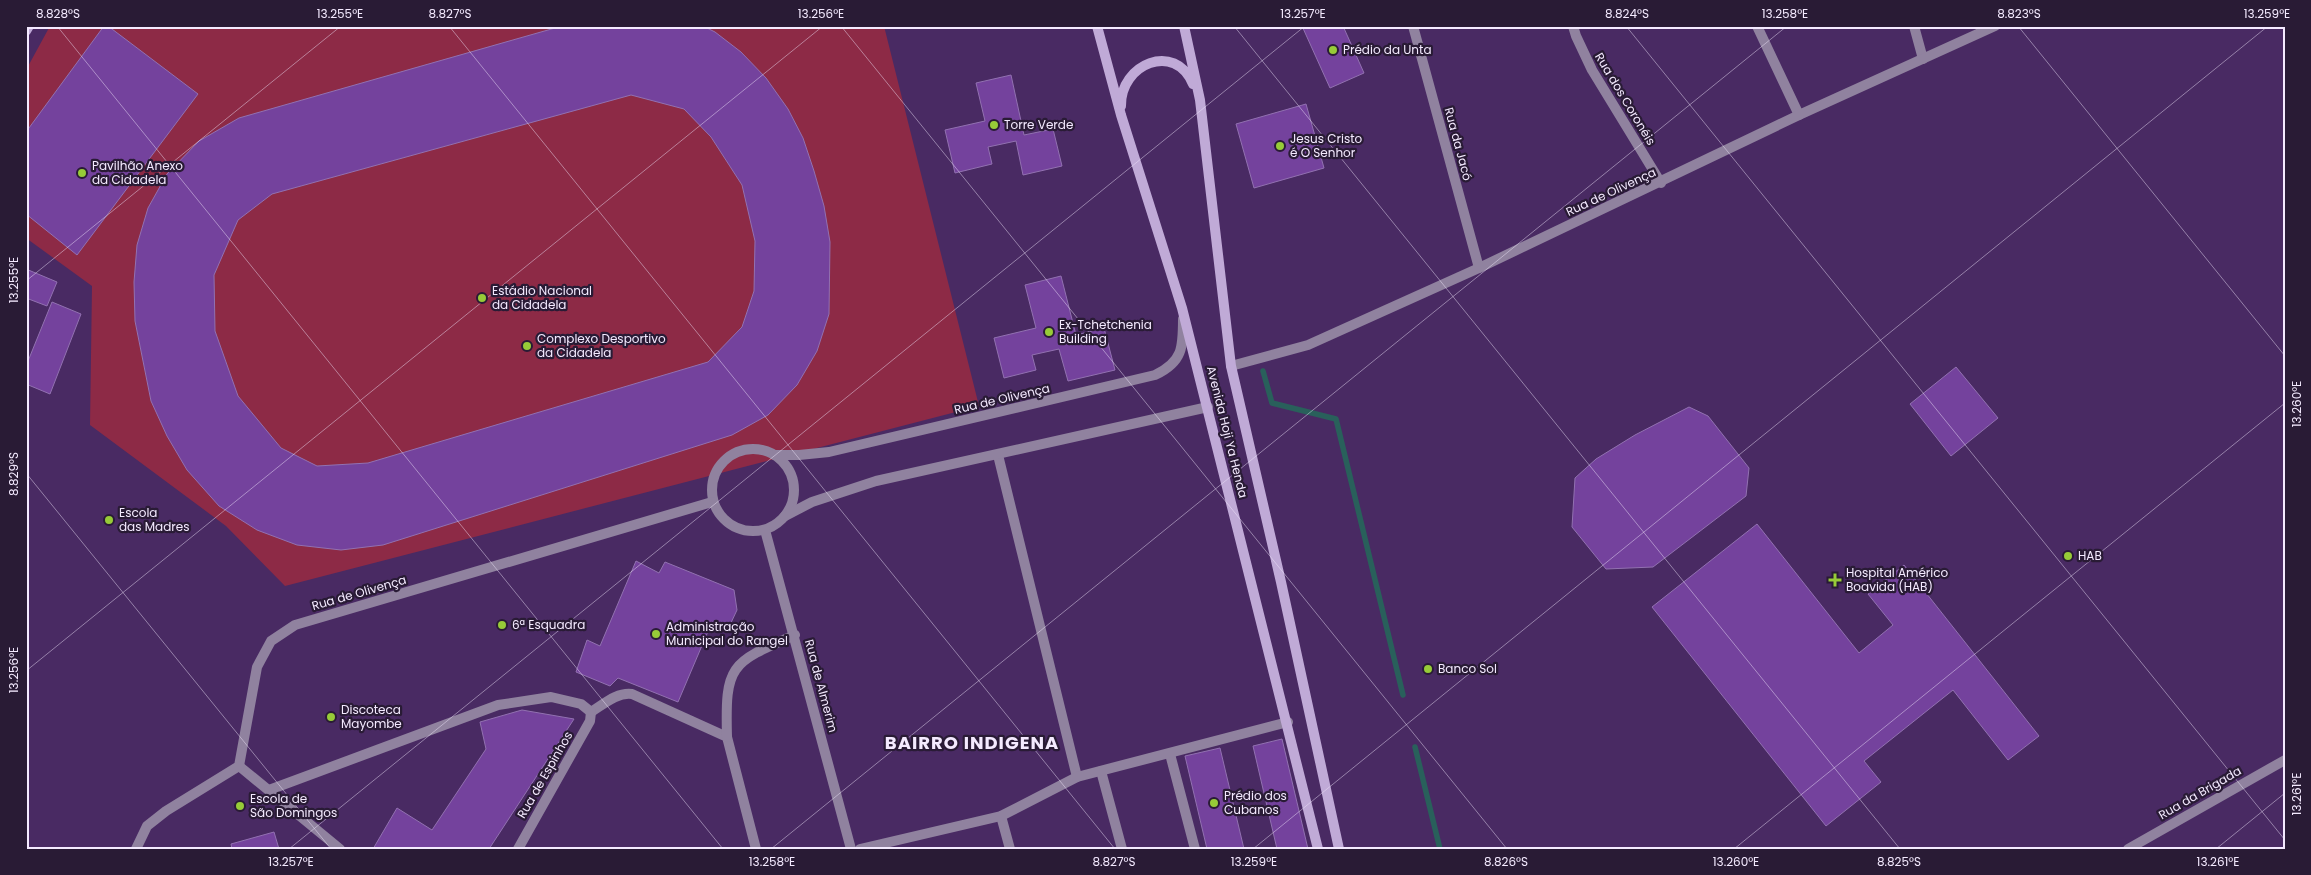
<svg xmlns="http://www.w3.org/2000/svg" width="2311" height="875" font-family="Poppins,sans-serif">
<rect width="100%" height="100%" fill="#492a63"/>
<!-- green -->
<polygon fill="#8d2a46" points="50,26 884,26 979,406 285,586 226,526 90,425 92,286 26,238 26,70"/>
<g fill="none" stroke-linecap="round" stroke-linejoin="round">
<!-- stream -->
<g stroke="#29605b" stroke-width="5.5">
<polyline points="1263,371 1272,403 1336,419 1403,695"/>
<polyline points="1415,747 1440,849"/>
</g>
</g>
<!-- building -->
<g fill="#74429d" stroke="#9271b1" fill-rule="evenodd">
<polygon points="104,26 108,26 198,94 77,255 26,214 26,132"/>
<path d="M562,26H703L715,32L741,52L766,78L788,109L803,138L814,171L824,206L830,242L829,314L817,351L797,385L768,415L732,435L383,545L341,550L297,545L257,530L219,506L187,470L167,436L151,401L135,321L134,282L137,245L148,208L167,174L199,141L239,118ZM631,95L684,109L711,137L742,185L755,241L754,291L742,327L708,362L368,463L317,466L281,448L238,396L215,331L214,275L238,220L272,194Z"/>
<polygon points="1302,26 1343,26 1364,73 1330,88"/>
<polygon points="1011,75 1024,135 1053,129 1062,166 1023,175 1016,141 988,147 992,164 955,173 945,130 985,121 976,83"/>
<polygon points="1306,104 1324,168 1254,188 1236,124"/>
<polygon points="26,269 57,282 47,306 26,298"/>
<polygon points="1061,276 1076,335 1104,328 1115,370 1068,381 1059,349 1032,355 1036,370 1004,378 994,338 1036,328 1025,285"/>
<polygon points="52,302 81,314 50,394 26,384 26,366"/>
<polygon points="1956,367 1998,418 1951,456 1910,404"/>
<polygon points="1689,407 1708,416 1749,468 1746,496 1653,567 1606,569 1572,527 1575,478 1596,459 1635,435"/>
<polygon points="1757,524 1859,653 1893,625 1868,594 1904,565 2039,736 2008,760 1953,690 1864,761 1881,782 1826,826 1652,607"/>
<polygon points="636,561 659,573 665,562 734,590 737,610 729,627 712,622 678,702 618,678 610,686 576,672 587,640 600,646"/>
<polygon points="522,710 574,719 489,849 373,849 397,808 432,830 486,749 480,722"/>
<polygon points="1282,739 1308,849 1277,849 1253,746"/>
<polygon points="1220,748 1244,849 1207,849 1185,756"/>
<polygon points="274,832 279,849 232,849 231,844"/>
</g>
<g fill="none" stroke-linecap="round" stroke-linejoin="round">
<!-- minor -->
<g stroke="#90829f" stroke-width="10">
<polyline points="1413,26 1479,268"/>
<polyline points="1573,26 1576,36 1592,70 1661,183"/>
<polyline points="1757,26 1799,115"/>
<polyline points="1914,26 1923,59"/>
<polyline points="1231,366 1308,345 1479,268 1799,115 1995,26"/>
<circle cx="753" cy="490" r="41"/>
<path d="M774,455H799L829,452L1155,375C1183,362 1183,347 1183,319"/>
<polyline points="998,455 1077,777"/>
<polyline points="785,516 812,502 876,481 1208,407"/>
<polyline points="765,530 851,849"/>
<path d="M591,712C604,704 617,692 632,694L727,737L756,849"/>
<path d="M727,737C725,665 730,663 795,635"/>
<polyline points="1170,754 1195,849"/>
<polyline points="239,766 340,849"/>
<polyline points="1101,771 1122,849"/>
<polyline points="269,790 498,705 551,697 581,704 591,712"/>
<polyline points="1001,816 1010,849"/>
<polyline points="136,849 147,826 166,811 239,766 257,667 271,641 295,625 712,502"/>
<polyline points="518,849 590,721 591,712"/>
<polyline points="860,849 1001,816 1077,777 1288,722"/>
</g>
<!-- tertiary -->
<polyline stroke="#90829f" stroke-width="10" points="2128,849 2285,760"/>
<!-- secondary -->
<g stroke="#c0aad7" stroke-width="10">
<polyline points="1097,26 1121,115 1182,308 1318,849"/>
<polyline points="1184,26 1200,100 1231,366 1281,582 1339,849"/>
<polyline points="26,31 29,26"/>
<path d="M1121,106C1120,64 1175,41 1193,84"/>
</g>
</g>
<!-- ticks -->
<path fill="none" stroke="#f4eaff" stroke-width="1" stroke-opacity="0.45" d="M57,26L723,849M449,26L1115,849M841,26L1507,849M1234,26L1900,849M1626,26L2285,840M2018,26L2285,356M26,281L341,26M26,473L331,849M26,671L823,26M289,849L1305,26M771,849L1787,26M1253,849L2268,26M1734,849L2285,403M2216,849L2285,793"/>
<!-- markers -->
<g fill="#97cb38" stroke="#291b35" stroke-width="2">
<circle cx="1333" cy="50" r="5"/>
<circle cx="994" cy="125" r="5"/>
<circle cx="1280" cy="146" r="5"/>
<circle cx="82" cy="173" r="5"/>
<circle cx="482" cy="298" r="5"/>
<circle cx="1049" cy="332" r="5"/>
<circle cx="527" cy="346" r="5"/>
<circle cx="109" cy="520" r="5"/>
<circle cx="2068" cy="556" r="5"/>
<path d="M1832.5 572.5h5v5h5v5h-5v5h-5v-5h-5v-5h5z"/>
<circle cx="502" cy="625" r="5"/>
<circle cx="656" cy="634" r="5"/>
<circle cx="1428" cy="669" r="5"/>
<circle cx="331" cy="717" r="5"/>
<circle cx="1214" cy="803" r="5"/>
<circle cx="240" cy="806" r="5"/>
</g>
<g text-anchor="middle" stroke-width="4.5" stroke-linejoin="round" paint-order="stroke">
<!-- poi labels -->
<g font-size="12" fill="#f4eaff" stroke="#291b35" text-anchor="start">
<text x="1343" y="54">Prédio da Unta</text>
<text x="1004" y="129">Torre Verde</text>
<text x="1290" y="143">Jesus Cristo<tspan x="1290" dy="14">é O Senhor</tspan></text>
<text x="92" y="170">Pavilhão Anexo<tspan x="92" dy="14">da Cidadela</tspan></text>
<text x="492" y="295">Estádio Nacional<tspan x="492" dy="14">da Cidadela</tspan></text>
<text x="1059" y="329">Ex-Tchetchenia<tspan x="1059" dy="14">Building</tspan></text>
<text x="537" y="343">Complexo Desportivo<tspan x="537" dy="14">da Cidadela</tspan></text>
<text x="119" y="517">Escola<tspan x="119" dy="14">das Madres</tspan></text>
<text x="2078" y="560">HAB</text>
<text x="1846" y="577">Hospital Américo<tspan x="1846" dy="14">Boavida (HAB)</tspan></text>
<text x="512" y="629">6ª Esquadra</text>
<text x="666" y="631">Administração<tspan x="666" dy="14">Municipal do Rangel</tspan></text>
<text x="1438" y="673">Banco Sol</text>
<text x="341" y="714">Discoteca<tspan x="341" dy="14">Mayombe</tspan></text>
<text x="1224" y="800">Prédio dos<tspan x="1224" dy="14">Cubanos</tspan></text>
<text x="250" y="803">Escola de<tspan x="250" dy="14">São Domingos</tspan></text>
</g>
<!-- street labels -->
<g font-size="12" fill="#f4eaff" stroke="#291b35">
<text transform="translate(1625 99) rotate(59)" y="4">Rua dos Coronéis</text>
<text transform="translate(1458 144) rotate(75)" y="4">Rua da Jacó</text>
<text transform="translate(1611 192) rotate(-25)" y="4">Rua de Olivença</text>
<text transform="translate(1002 399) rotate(-13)" y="4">Rua de Olivença</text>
<text transform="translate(1227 432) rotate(76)" y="4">Avenida Hoji Ya Henda</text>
<text transform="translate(359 593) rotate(-16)" y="4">Rua de Olivença</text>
<text transform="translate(821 686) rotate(75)" y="4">Rua de Almerim</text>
<text transform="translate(545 775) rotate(-60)" y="4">Rua de Espinhos</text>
<text transform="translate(2200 793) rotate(-30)" y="4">Rua da Brigada</text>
</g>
<!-- district labels -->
<g font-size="18" font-weight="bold" letter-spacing="1" fill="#f4eaff" stroke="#291b35">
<text x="972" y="749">BAIRRO INDIGENA</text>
</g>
</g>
<!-- border -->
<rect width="2311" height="875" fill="none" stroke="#291b35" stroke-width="55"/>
<rect x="28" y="28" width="2256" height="820" fill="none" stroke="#f4eaff" stroke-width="2"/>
<g font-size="12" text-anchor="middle" fill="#f4eaff">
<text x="58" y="18">8.828°S</text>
<text x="340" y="18">13.255°E</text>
<text x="450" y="18">8.827°S</text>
<text x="821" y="18">13.256°E</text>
<text x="1303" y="18">13.257°E</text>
<text x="1627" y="18">8.824°S</text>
<text x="1785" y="18">13.258°E</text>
<text x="2019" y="18">8.823°S</text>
<text x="2267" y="18">13.259°E</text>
<text transform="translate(14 280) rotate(-90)" y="4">13.255°E</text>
<text transform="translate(2297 404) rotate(-90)" y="4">13.260°E</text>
<text transform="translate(14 474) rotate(-90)" y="4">8.829°S</text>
<text transform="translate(14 670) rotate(-90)" y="4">13.256°E</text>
<text transform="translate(2297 794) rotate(-90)" y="4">13.261°E</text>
<text x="291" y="866">13.257°E</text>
<text x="772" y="866">13.258°E</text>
<text x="1114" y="866">8.827°S</text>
<text x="1254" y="866">13.259°E</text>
<text x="1506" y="866">8.826°S</text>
<text x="1736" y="866">13.260°E</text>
<text x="1899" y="866">8.825°S</text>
<text x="2218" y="866">13.261°E</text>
</g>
</svg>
